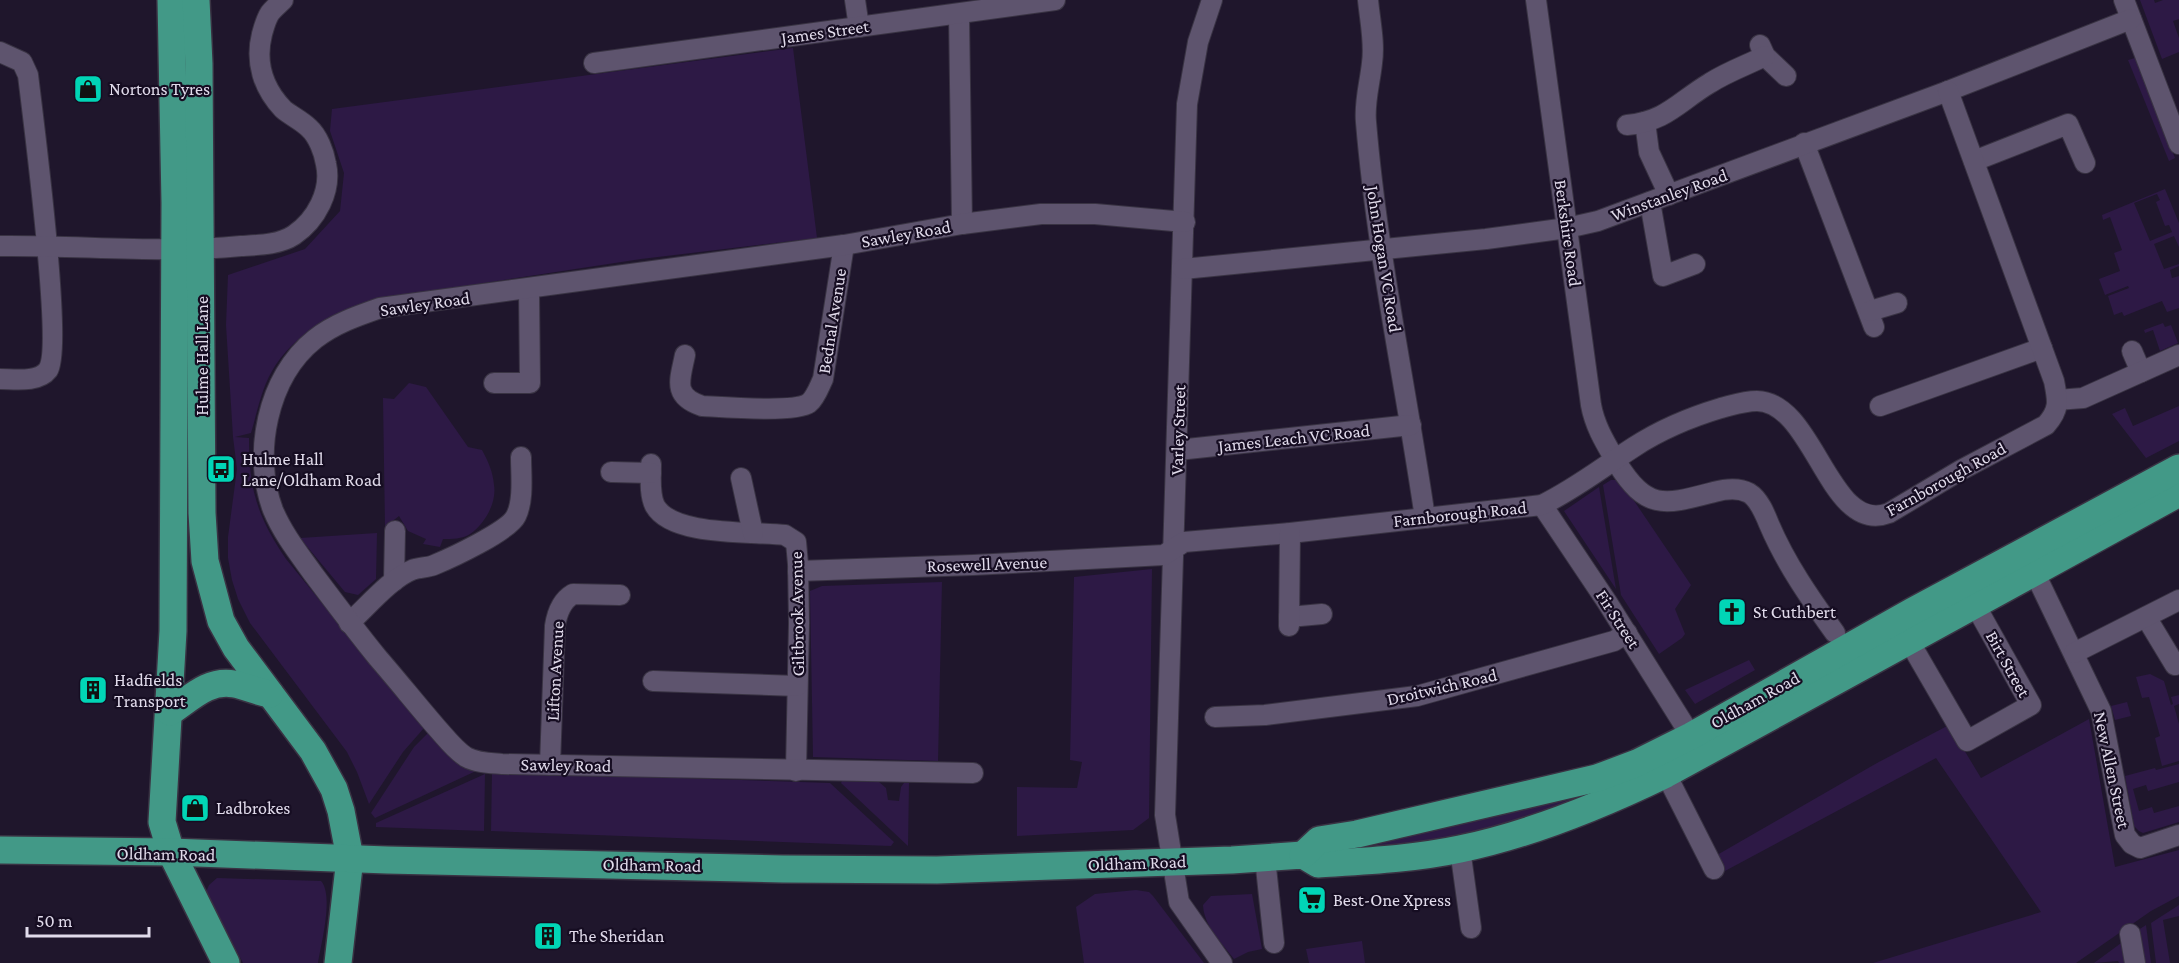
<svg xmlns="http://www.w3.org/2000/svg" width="2179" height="963" font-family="'Crimson Pro',serif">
<rect width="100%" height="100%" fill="#1f162c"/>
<!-- green -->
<g fill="#2d1945" fill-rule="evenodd">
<polygon points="2140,0 2154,0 2155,3 2163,0 2179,0 2179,19 2173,21 2179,38 2179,52 2162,59"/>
<path d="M793,48L817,238L641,259L373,300C335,313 292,335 272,371C261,390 257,413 251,433L235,437L249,438C249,490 257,516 286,559L424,728L403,752L369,804L357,772L347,752L250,623L238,599L232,580L228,558V537L237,469L233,437L226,325L228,275L305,249L340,211L344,173L330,131L332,109Z"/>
<polygon points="2135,58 2175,158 2169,161 2128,60"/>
<path d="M2165,189L2179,223V247L2174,236L2154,244L2164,269L2179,264V266L2170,270L2172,278L2179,276V308L2167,312L2162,301L2124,316L2122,312L2114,315L2108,296L2129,288L2128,286L2105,295L2099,279L2120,271L2114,253L2122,250L2110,217L2103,220L2102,215ZM2157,194L2160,200L2156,202L2165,226L2169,225L2172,232L2150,241L2134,203Z"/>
<polygon points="2163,323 2165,327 2171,325 2178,343 2160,351 2153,330 2145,333 2144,330"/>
<path d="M409,383L426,387L468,447L482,450C488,461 493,472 494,485C497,502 485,524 470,534C462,539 452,539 443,539L440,547L423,544L426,539L408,531L399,516L385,527L383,398L394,399Z"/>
<polygon points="2179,406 2179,441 2146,458 2112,414 2125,408 2133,426"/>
<polygon points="1611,480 1617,480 1622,483 1691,585 1675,609 1685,634 1682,638 1659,654 1621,595 1603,485"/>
<polygon points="1599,487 1616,589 1564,511"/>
<polygon points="377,533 376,579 358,595 345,592 300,538"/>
<polygon points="1152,569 1149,818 1133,830 1017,836 1017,787 1077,788 1082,762 1070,760 1074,577"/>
<polygon points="942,582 938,761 813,757 810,591 822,586"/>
<polygon points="1749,660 1755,670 1695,704 1685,690"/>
<polygon points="2150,674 2164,681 2171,705 2173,704 2171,697 2179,695 2179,704 2174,706 2179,724 2179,761 2162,766 2155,738 2160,736 2149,697 2142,698 2136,677"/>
<polygon points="2127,702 2131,716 2115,720 2111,706"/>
<polygon points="2089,719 2115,867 2179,850 2179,896 2151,911 2076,963 1873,963 2041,912 1936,758 1725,871 1717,855 1877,763 1949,725 1981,778"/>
<path d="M428,733C442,750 454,764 476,771L375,818L371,813L414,747Z"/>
<polygon points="2179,764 2179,782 2148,791 2146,785 2133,789 2139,811 2152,807 2154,813 2179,806 2179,822 2143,833 2139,831 2134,826 2125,776 2155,768 2156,770"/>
<polygon points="492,772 830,783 894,842 891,846 491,831"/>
<polygon points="485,774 484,831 376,827 376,823"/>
<polygon points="842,781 879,782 886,788 888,800 899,801 901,787 904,783 909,783 908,846 841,783"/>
<polygon points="1588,790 1591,798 1462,839 1322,857 1398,835"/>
<path d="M217,878L321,881C334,895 321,944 318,963H243L206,892L209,885Z"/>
<polygon points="1136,890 1149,892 1153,896 1204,963 1084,963 1076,907 1095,894"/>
<path d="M1252,894L1262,949L1248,952L1234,959C1221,942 1204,926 1203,905L1211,896Z"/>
<polygon points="2179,905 2179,916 2163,920 2170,963 2156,963 2151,923"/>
<polygon points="2146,925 2151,963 2137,963 2132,934"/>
<polygon points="2128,938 2133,963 2119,963 2118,961 2094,963"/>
<polygon points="1362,941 1365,963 1309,963 1306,949"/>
</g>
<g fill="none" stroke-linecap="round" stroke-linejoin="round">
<!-- minor casing -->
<g stroke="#393343" stroke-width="22">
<g id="minor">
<polyline points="855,0 859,27"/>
<polyline points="1212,0 1198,42 1187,104 1165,815 1179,902 1222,963"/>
<path d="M1368,0C1370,21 1375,43 1372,63C1370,83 1364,102 1366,122C1377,255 1406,386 1425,518"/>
<path d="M1536,0L1591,405C1595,427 1606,444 1617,463C1647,511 1664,505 1714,492C1725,489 1738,487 1749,493C1759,499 1765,514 1769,524C1786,564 1810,598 1835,633"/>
<polyline points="2124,0 2179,144"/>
<polyline points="959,14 962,224"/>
<polyline points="1760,45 1765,56 1786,76"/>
<path d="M0,52L22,62L28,75C33,117 63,347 48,370C38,383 14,379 0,379"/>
<polyline points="594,63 1055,0"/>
<polyline points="1645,122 1649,152 1669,195"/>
<path d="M1627,125C1667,121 1678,102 1710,83C1727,72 1747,65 1765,56"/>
<polyline points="1804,143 1874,327"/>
<polyline points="1974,161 2068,124 2085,163"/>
<polyline points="1650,202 1663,276 1695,264"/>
<path d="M0,246C80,245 161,254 241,246C258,245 279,245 294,235C316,220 332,191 326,164C324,152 318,136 309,128C301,120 291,116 283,109C263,88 255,62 262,34C264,27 266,19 270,13C274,8 279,4 283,0"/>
<polyline points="1183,269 1486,239 1567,228 1598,221 1948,91 2131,19"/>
<polyline points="1870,311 1897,303"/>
<polyline points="2132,351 2141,372"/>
<path d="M685,355C680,380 672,396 702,406C722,407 795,413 809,403C816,397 819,387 823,379L844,245"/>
<polyline points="494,383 530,383 529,289"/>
<polyline points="2057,400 2083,398 2179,355"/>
<polyline points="1880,406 2042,348"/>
<polyline points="1178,450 1411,425"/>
<path d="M651,464C651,477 649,494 655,506C673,537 753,531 785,535L796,542L798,564L799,623L796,771"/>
<polyline points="611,472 651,473"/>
<polyline points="741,478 753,533"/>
<polyline points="1542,505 1607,602 1691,736"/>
<polyline points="2029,561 2101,711 2125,835 2132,844 2140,848 2179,835"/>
<path d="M798,571L973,565L1164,555L1184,542L1290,533L1542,505C1575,489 1603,467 1634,447C1660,430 1691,417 1721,408C1733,405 1744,401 1757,401C1815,402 1829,536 1889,513L1961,470L2046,425C2060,409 2058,401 2054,381L1948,91"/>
<polyline points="394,581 395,531"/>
<polyline points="1289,617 1322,614"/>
<polyline points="2146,617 2175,665"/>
<path d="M349,623C366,608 391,578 412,570C419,567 427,568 434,565C451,558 509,531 516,516C524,500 521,475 521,457"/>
<polyline points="1289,626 1290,533"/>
<polyline points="1909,641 1967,741 2031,705 1969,594"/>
<polyline points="2074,653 2179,600"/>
<polyline points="653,681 797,686"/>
<polyline points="1215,717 1265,715 1417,696 1614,641 1627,633"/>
<path d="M550,765L555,626C557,613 561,601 573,594L620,595"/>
<path d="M973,773L502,764C490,763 477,763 466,757C455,750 446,738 437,728C417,705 398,681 378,658C356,631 335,603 314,575C299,554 283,534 273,510C252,455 267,377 315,339C334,324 357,316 380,308L844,245L962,224L1041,214H1095L1185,222"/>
<polyline points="1666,774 1714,869"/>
<polyline points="1460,849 1471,928"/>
<polyline points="1265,858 1274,943"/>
<polyline points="2130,934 2135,963"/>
</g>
</g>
<!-- highway casing -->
<g stroke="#393343" stroke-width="30">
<g id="highway">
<polyline points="171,0 175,203 173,631 162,822 171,852 226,963"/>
<polyline points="196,0 199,64 202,513 205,561 221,621 236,648 313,751 334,789 341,811 350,858 338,963"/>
<path d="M170,712C190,699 208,679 234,684C246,686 257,692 270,694"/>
<path d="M0,850L171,852L387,860L783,869L937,870L1232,860L1303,855L1318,864C1365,861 1413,859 1460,849C1532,834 1600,806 1666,774L2179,493"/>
<polyline points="1303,855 1319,840 1357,834 1597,778 1637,763 1691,736 1913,611 2179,468"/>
</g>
</g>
<!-- minor -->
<use href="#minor" stroke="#5e546e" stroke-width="20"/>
<!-- highway -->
<use href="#highway" stroke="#429987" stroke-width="27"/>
</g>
<!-- icons -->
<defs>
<g id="shop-square" transform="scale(1.5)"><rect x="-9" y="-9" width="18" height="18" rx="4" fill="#01d5b6" stroke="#160d22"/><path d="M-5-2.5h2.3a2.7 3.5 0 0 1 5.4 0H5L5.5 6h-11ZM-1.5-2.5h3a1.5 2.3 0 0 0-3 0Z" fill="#111"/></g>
<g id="bus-square" transform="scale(1.5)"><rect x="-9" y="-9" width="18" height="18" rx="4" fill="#01d5b6" stroke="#160d22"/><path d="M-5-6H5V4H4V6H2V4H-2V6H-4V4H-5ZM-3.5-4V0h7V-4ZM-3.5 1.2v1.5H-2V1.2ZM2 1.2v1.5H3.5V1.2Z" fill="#111"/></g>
<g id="church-square" transform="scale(1.5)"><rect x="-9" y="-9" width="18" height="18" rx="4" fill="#01d5b6" stroke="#160d22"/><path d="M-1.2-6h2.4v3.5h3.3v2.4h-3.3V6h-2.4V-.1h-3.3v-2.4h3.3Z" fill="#111"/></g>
<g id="building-square" transform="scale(1.5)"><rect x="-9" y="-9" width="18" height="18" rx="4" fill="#01d5b6" stroke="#160d22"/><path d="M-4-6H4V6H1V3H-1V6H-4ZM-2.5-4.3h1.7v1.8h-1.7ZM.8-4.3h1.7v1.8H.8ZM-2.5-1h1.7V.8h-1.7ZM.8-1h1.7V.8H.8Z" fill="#111"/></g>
<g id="supermarket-square" transform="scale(1.5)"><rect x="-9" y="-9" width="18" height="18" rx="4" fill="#01d5b6" stroke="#160d22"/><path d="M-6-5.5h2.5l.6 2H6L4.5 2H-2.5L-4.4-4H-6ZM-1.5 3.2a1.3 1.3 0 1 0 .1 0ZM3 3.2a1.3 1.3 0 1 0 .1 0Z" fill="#111"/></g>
</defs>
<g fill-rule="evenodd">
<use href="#shop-square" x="88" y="89"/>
<use href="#bus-square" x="221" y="469"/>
<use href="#church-square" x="1732" y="612"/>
<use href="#building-square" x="93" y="690"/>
<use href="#shop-square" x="195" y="808"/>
<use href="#supermarket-square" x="1312" y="900"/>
<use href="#building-square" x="548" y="936"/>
</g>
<g text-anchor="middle" stroke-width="4.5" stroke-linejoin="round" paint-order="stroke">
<!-- street labels -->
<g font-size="18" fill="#e1dbeb" stroke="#160d22">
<text transform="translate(825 32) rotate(-8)" y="6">James Street</text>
<text transform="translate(1669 195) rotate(-20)" y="6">Winstanley Road</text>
<text transform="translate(1568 233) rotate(82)" y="6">Berkshire Road</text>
<text transform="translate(906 234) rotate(-10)" y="6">Sawley Road</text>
<text transform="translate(1384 259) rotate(81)" y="6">John Hogan VC Road</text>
<text transform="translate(425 304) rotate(-8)" y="6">Sawley Road</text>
<text transform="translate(832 321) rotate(-81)" y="6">Bednal Avenue</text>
<text transform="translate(202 356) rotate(-90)" y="6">Hulme Hall Lane</text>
<text transform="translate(1178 430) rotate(-88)" y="6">Varley Street</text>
<text transform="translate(1294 438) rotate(-6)" y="6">James Leach VC Road</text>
<text transform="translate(1946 479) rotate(-29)" y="6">Farnborough Road</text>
<text transform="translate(1460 514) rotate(-6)" y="6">Farnborough Road</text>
<text transform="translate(987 564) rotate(-2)" y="6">Rosewell Avenue</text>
<text transform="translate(797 614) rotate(-91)" y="6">Giltbrook Avenue</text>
<text transform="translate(1618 619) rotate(57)" y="6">Fir Street</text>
<text transform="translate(2008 664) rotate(61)" y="6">Birt Street</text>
<text transform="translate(555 671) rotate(-87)" y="6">Lifton Avenue</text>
<text transform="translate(1442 687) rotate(-13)" y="6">Droitwich Road</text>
<text transform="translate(1755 700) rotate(-29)" y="6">Oldham Road</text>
<text transform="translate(566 765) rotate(1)" y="6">Sawley Road</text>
<text transform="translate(2112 770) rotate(78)" y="6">New Allen Street</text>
<text transform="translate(166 854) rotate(1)" y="6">Oldham Road</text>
<text transform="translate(1137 863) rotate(-2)" y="6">Oldham Road</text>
<text transform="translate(652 865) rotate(1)" y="6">Oldham Road</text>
</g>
<!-- poi labels -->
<g font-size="18" fill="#e1dbeb" stroke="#160d22" text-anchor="start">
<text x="109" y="95">Nortons Tyres</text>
<text x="242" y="465">Hulme Hall<tspan x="242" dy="21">Lane/Oldham Road</tspan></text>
<text x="1753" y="618">St Cuthbert</text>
<text x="114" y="686">Hadfields<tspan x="114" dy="21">Transport</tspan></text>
<text x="216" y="814">Ladbrokes</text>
<text x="1333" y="906">Best-One Xpress</text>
<text x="569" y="942">The Sheridan</text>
</g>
</g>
<!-- scale -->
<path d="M27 927v9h122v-9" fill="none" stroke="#e1dbeb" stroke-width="3"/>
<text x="36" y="927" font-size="18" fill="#e1dbeb" stroke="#160d22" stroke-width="4.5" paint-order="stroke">50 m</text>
</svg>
